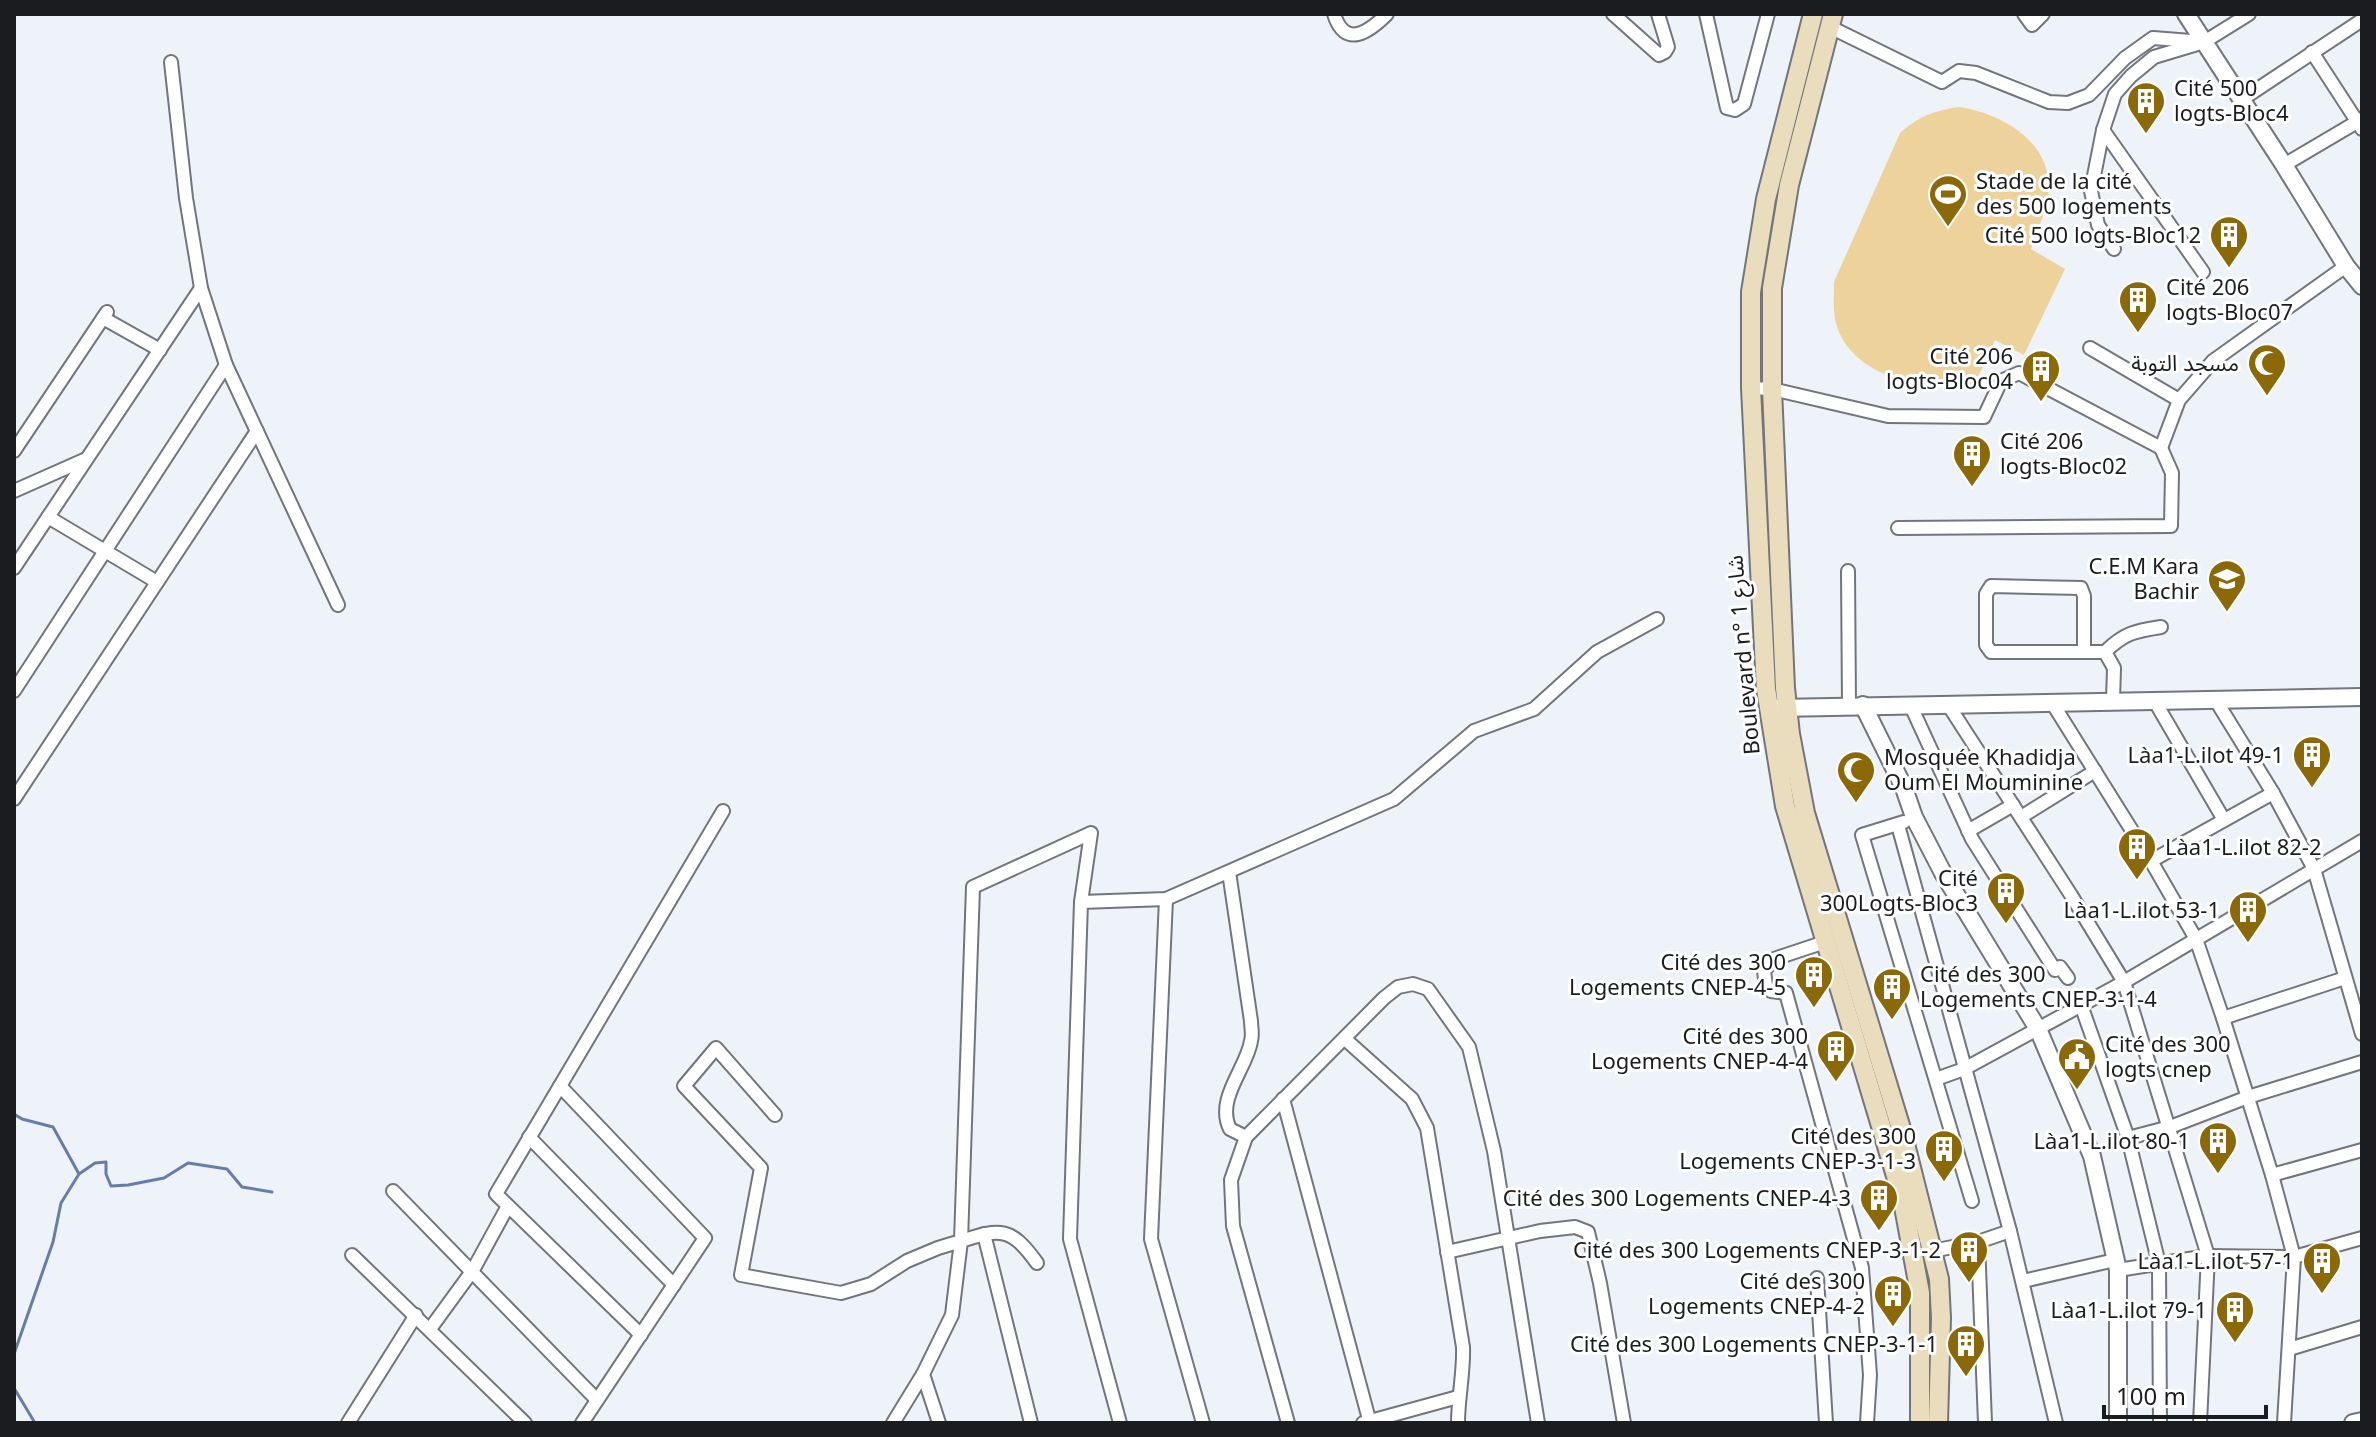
<svg xmlns="http://www.w3.org/2000/svg" width="2376" height="1437" font-family="'Noto Sans','Noto Sans Arabic',sans-serif">
<rect width="100%" height="100%" fill="#eef2f9"/>
<!-- green -->
<path fill="#edd39b" d="M1960,107C2001,114 2050,140 2049,189C2048,209 2037,230 2031,249L2065,269L2024,355L1995,340L1972,390C1963,386 1953,379 1944,379C1935,379 1927,382 1919,382C1883,380 1842,357 1835,319C1833,307 1834,294 1834,282L1900,133C1919,116 1936,110 1960,107Z"/>
<g fill="none" stroke-linecap="round" stroke-linejoin="round">
<!-- stream -->
<g stroke="#687ca8" stroke-width="3">
<polyline points="14,1114 22,1119 53,1127 79,1174 95,1163 106,1162 106,1174 111,1186 128,1185 164,1178 188,1163 227,1169 242,1187 272,1192"/>
<polyline points="14,1354 53,1242 61,1203 79,1174"/>
<polyline points="14,1388 35,1423"/>
</g>
<!-- minor casing -->
<g stroke="#72757b" stroke-width="16">
<g id="minor">
<path d="M1334,14C1345,50 1370,31 1387,14"/>
<polyline points="1613,14 1659,55 1665,52 1668,47 1658,14"/>
<polyline points="1706,14 1727,108 1735,110 1744,104 1768,14"/>
<polyline points="2024,14 2032,25 2043,14"/>
<polyline points="1830,27 1942,82 1959,71 1976,73 2049,102 2068,103 2089,95 2125,58 2153,38 2204,42"/>
<polyline points="2312,52 2362,129"/>
<polyline points="171,62 186,198 201,288 226,365 338,605"/>
<polyline points="2241,100 2362,20"/>
<polyline points="2103,130 2203,272"/>
<polyline points="2284,165 2362,119"/>
<polyline points="2114,249 2098,225 2091,191 2103,130 2115,94 2131,76 2154,57 2204,42 2249,14"/>
<polyline points="103,318 160,350"/>
<polyline points="2090,348 2179,400"/>
<polyline points="1751,388 1772,389 1888,416 1984,417 2001,381 2019,373 2161,448 2179,400 2213,361 2346,266"/>
<polyline points="14,451 107,312"/>
<polyline points="14,491 84,460"/>
<polyline points="48,517 157,582"/>
<polyline points="1898,528 2171,526 2172,473 2161,448"/>
<polyline points="14,568 201,288"/>
<polyline points="1848,571 1849,706"/>
<polyline points="2084,652 2084,596 2081,588 1991,586 1986,594 1986,645 1991,652 2105,652"/>
<polyline points="14,691 226,365"/>
<polyline points="2215,699 2273,793 2314,869 2362,1034"/>
<path d="M2113,700L2114,668L2105,652C2124,633 2135,631 2161,627"/>
<polyline points="2154,700 2224,820"/>
<polyline points="2051,701 2151,861 2196,939 2223,1018 2272,1175 2294,1257 2284,1423"/>
<polyline points="1947,703 2071,895 2124,982 2208,1256 2200,1423"/>
<polyline points="1910,704 1972,839 2055,970 2060,967 2068,978"/>
<polyline points="14,799 257,431"/>
<polyline points="2021,817 2095,771"/>
<polyline points="1904,822 1862,835 1972,1201"/>
<polyline points="1898,825 2010,1231 2056,1423"/>
<polyline points="1968,831 2013,805"/>
<polyline points="2151,861 2273,793"/>
<path d="M1229,872L1251,1021C1251,1027 1253,1035 1251,1041C1247,1068 1215,1099 1230,1129L1246,1137"/>
<polyline points="1166,899 1151,1239 1203,1423"/>
<polyline points="1081,902 1070,1239 1120,1423"/>
<polyline points="1825,942 1774,959 1764,971 1766,986 1771,991 1786,993 1862,1268 1870,1375 1867,1423"/>
<polyline points="2081,1005 2128,1138 2159,1264 2160,1423"/>
<polyline points="2223,1018 2345,978"/>
<path d="M1345,1039L1412,1099L1427,1128L1463,1347C1464,1373 1458,1397 1458,1423"/>
<polyline points="1936,1079 1964,1069 2124,982 2362,841"/>
<polyline points="560,1086 705,1238 582,1423"/>
<polyline points="1283,1099 1370,1423"/>
<polyline points="775,1115 716,1048 684,1086 761,1168 741,1275 841,1293 871,1284 907,1261 938,1248 961,1241 973,887 1091,833 1081,902 1166,899 1394,799 1474,731 1534,709 1597,652 1657,619"/>
<polyline points="529,1137 674,1285"/>
<polyline points="2128,1138 2170,1127 2248,1097 2362,1062"/>
<polyline points="2272,1175 2362,1150"/>
<polyline points="393,1191 597,1400"/>
<polyline points="984,1234 1031,1423"/>
<polyline points="1932,1251 1978,1242"/>
<polyline points="1447,1252 1540,1231 1575,1227 1588,1232 1600,1283 1624,1423"/>
<polyline points="352,1255 525,1423"/>
<polyline points="2118,1270 2208,1256 2294,1257 2362,1238"/>
<polyline points="1817,1278 1826,1423"/>
<polyline points="2023,1281 2115,1260"/>
<polyline points="430,1329 473,1270 508,1206"/>
<polyline points="641,1335 496,1194 723,811"/>
<polyline points="2289,1349 2362,1327"/>
<polyline points="923,1374 939,1423"/>
<polyline points="348,1423 416,1315"/>
<path d="M893,1423L923,1374L952,1315L961,1241C1001,1228 1011,1227 1037,1263"/>
<polyline points="1288,1423 1233,1226 1231,1180 1246,1137 1384,998 1398,987 1413,984 1428,989 1469,1047 1494,1151 1538,1423"/>
<polyline points="1363,1423 1458,1397"/>
<polyline points="1985,1423 1978,1242 2010,1231"/>
</g>
</g>
<!-- tertiary casing -->
<g stroke="#72757b" stroke-width="20">
<g id="tertiary">
<polyline points="2186,14 2284,165 2346,266 2362,286"/>
<polyline points="1863,705 1904,788 1914,817 1943,873 2038,1029 2092,1156 2118,1270 2118,1423"/>
<polyline points="1774,708 2362,697"/>
<polyline points="2353,1423 2362,1421"/>
</g>
</g>
<!-- secondary casing -->
<g stroke="#72757b" stroke-width="22">
<g id="secondary">
<polyline points="1813,14 1766,199 1751,292 1751,388 1766,689 1785,806 1902,1196 1920,1293 1920,1423"/>
<polyline points="1833,14 1789,185 1772,288 1772,389 1785,688 1790,734 1805,813 1902,1132 1939,1279 1941,1318 1938,1423"/>
</g>
</g>
<!-- minor -->
<use href="#minor" stroke="#fff" stroke-width="12"/>
<!-- tertiary -->
<use href="#tertiary" stroke="#fff" stroke-width="16"/>
<!-- secondary -->
<use href="#secondary" stroke="#eaddbe" stroke-width="18"/>
</g>
<!-- icons -->
<defs>
<g id="building-pin" transform="scale(2)"><path d="M0 17L-7.5 6A9.5 9.5 0 1 1 7.5 6Z" fill="#8b6909" stroke="#fff"/><path d="M-4-6H4V6H1V3H-1V6H-4ZM-2.5-4.3h1.7v1.8h-1.7ZM.8-4.3h1.7v1.8H.8ZM-2.5-1h1.7V.8h-1.7ZM.8-1h1.7V.8H.8Z" fill="#fff"/></g>
<g id="stadium-pin" transform="scale(2)"><path d="M0 17L-7.5 6A9.5 9.5 0 1 1 7.5 6Z" fill="#8b6909" stroke="#fff"/><path d="M0-5a6.5 5 0 1 0 0 10a6.5 5 0 1 0 0-10ZM-3.5-1.8h7v3.6h-7Z" fill="#fff"/></g>
<g id="mosque-pin" transform="scale(2)"><path d="M0 17L-7.5 6A9.5 9.5 0 1 1 7.5 6Z" fill="#8b6909" stroke="#fff"/><path d="M3.5-4.9A6 6 0 1 0 3.5 4.9A5 5 0 1 1 3.5-4.9Z" fill="#fff"/></g>
<g id="university-pin" transform="scale(2)"><path d="M0 17L-7.5 6A9.5 9.5 0 1 1 7.5 6Z" fill="#8b6909" stroke="#fff"/><path d="M0-5L7-2L0 1L-7-2ZM-4 1L0 2.5L4 1V4Q0 6-4 4Z" fill="#fff"/></g>
<g id="civic-pin" transform="scale(2)"><path d="M0 17L-7.5 6A9.5 9.5 0 1 1 7.5 6Z" fill="#8b6909" stroke="#fff"/><path d="M-.6-6.5H3V-4.5H.6V-3L4-1V1h2V6H-6V1h2V-1L-.6-3ZM-1.2 2.5V6h2.4V2.5Z" fill="#fff"/></g>
</defs>
<g fill-rule="evenodd">
<use href="#building-pin" x="2146" y="101"/>
<use href="#stadium-pin" x="1948" y="194"/>
<use href="#building-pin" x="2229" y="235"/>
<use href="#building-pin" x="2138" y="300"/>
<use href="#mosque-pin" x="2267" y="363"/>
<use href="#building-pin" x="2041" y="369"/>
<use href="#building-pin" x="1972" y="454"/>
<use href="#university-pin" x="2227" y="579"/>
<use href="#building-pin" x="2312" y="755"/>
<use href="#mosque-pin" x="1856" y="770"/>
<use href="#building-pin" x="2137" y="847"/>
<use href="#building-pin" x="2006" y="891"/>
<use href="#building-pin" x="2248" y="910"/>
<use href="#building-pin" x="1814" y="975"/>
<use href="#building-pin" x="1892" y="987"/>
<use href="#building-pin" x="1836" y="1049"/>
<use href="#civic-pin" x="2077" y="1057"/>
<use href="#building-pin" x="2218" y="1141"/>
<use href="#building-pin" x="1944" y="1149"/>
<use href="#building-pin" x="1879" y="1198"/>
<use href="#building-pin" x="1969" y="1250"/>
<use href="#building-pin" x="2322" y="1261"/>
<use href="#building-pin" x="1893" y="1294"/>
<use href="#building-pin" x="2235" y="1310"/>
<use href="#building-pin" x="1966" y="1344"/>
</g>
<g text-anchor="middle" stroke-width="6" stroke-linejoin="round" paint-order="stroke">
<!-- poi labels -->
<g font-size="22" fill="#1b1c1f" stroke="#fff" text-anchor="end">
<text x="2174" y="96" text-anchor="start">Cité 500<tspan x="2174" dy="25">logts-Bloc4</tspan></text>
<text x="1976" y="189" text-anchor="start">Stade de la cité<tspan x="1976" dy="25">des 500 logements</tspan></text>
<text x="2201" y="243">Cité 500 logts-Bloc12</text>
<text x="2166" y="295" text-anchor="start">Cité 206<tspan x="2166" dy="25">logts-Bloc07</tspan></text>
<text x="2013" y="364">Cité 206<tspan x="2013" dy="25">logts-Bloc04</tspan></text>
<text x="2239" y="371">مسجد التوبة</text>
<text x="2000" y="449" text-anchor="start">Cité 206<tspan x="2000" dy="25">logts-Bloc02</tspan></text>
<text x="2199" y="574">C.E.M Kara<tspan x="2199" dy="25">Bachir</tspan></text>
<text x="2284" y="763">Làa1-L.ilot 49-1</text>
<text x="1884" y="765" text-anchor="start">Mosquée Khadidja<tspan x="1884" dy="25">Oum El Mouminine</tspan></text>
<text x="2165" y="855" text-anchor="start">Làa1-L.ilot 82-2</text>
<text x="1978" y="886">Cité<tspan x="1978" dy="25">300Logts-Bloc3</tspan></text>
<text x="2220" y="918">Làa1-L.ilot 53-1</text>
<text x="1786" y="970">Cité des 300<tspan x="1786" dy="25">Logements CNEP-4-5</tspan></text>
<text x="1920" y="982" text-anchor="start">Cité des 300<tspan x="1920" dy="25">Logements CNEP-3-1-4</tspan></text>
<text x="1808" y="1044">Cité des 300<tspan x="1808" dy="25">Logements CNEP-4-4</tspan></text>
<text x="2105" y="1052" text-anchor="start">Cité des 300<tspan x="2105" dy="25">logts cnep</tspan></text>
<text x="1916" y="1144">Cité des 300<tspan x="1916" dy="25">Logements CNEP-3-1-3</tspan></text>
<text x="2190" y="1149">Làa1-L.ilot 80-1</text>
<text x="1851" y="1206">Cité des 300 Logements CNEP-4-3</text>
<text x="1941" y="1258">Cité des 300 Logements CNEP-3-1-2</text>
<text x="2294" y="1269">Làa1-L.ilot 57-1</text>
<text x="1865" y="1289">Cité des 300<tspan x="1865" dy="25">Logements CNEP-4-2</tspan></text>
<text x="2207" y="1318">Làa1-L.ilot 79-1</text>
<text x="1938" y="1352">Cité des 300 Logements CNEP-3-1-1</text>
</g>
<!-- street labels -->
<g font-size="22" fill="#1b1c1f" stroke="#fff">
<text transform="translate(1743 655) rotate(-95)" y="8">Boulevard n° شارع 1</text>
</g>
</g>
<!-- border -->
<rect width="2376" height="1437" fill="none" stroke="#1b1c1f" stroke-width="32"/>
<!-- scale -->
<path d="M2104 1405v12h162v-12" fill="none" stroke="#1b1c1f" stroke-width="4"/>
<text x="2116" y="1405" font-size="24" fill="#1b1c1f" stroke="#ffffff" stroke-width="6" paint-order="stroke">100 m</text>
</svg>
